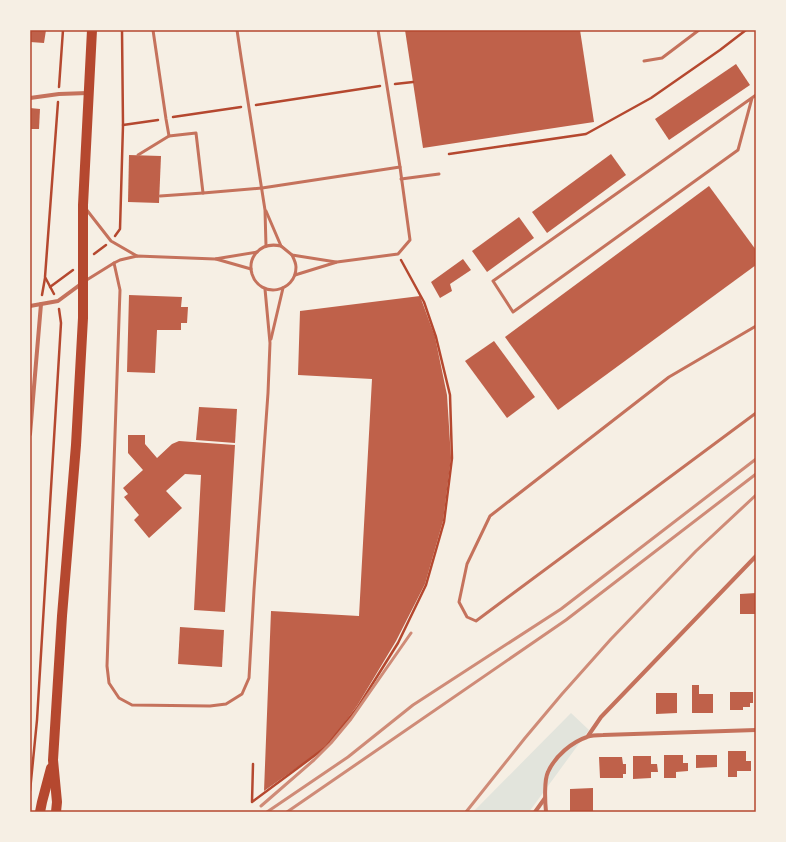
<svg xmlns="http://www.w3.org/2000/svg" width="786" height="842" font-family="'Archivo Narrow',sans-serif">
<rect width="100%" height="100%" fill="#f6efe4"/>
<!-- green -->
<polygon fill="#e2e4dc" points="571,713 589,730 529,812 473,812"/>
<!-- building -->
<g fill="#bf614a">
<polygon points="30,30 46,30 44,43 30,42"/>
<polygon points="405,30 580,30 594,122 423,148"/>
<polygon points="736,64 750,85 669,140 655,119"/>
<polygon points="30,108 40,109 39,129 30,129"/>
<polygon points="611,154 626,175 547,233 532,212"/>
<polygon points="129,155 161,156 159,203 128,202"/>
<polygon points="709,186 756,250 756,265 558,410 505,337"/>
<polygon points="519,217 534,238 487,272 472,251"/>
<polygon points="463,259 471,270 450,284 452,291 440,298 431,282"/>
<polygon points="129,295 182,297 181,307 188,307 187,323 181,323 181,330 157,330 155,373 127,372"/>
<polygon points="420,296 435,337 447,395 451,458 443,521 425,584 396,641 357,706 326,747 264,791 271,611 359,616 372,379 298,375 300,311"/>
<polygon points="494,341 535,397 507,418 465,361"/>
<polygon points="199,407 237,409 235,443 196,440"/>
<polygon points="128,435 145,435 145,444 157,458 172,444 179,441 235,445 225,612 194,610 201,475 185,474 166,491 182,508 149,538 134,520 139,515 124,497 128,494 123,488 143,470 128,453"/>
<polygon points="756,593 756,614 740,614 740,594"/>
<polygon points="180,627 224,630 222,667 178,664"/>
<polygon points="692,685 699,685 699,694 713,694 713,713 692,713"/>
<polygon points="730,692 753,692 753,703 750,703 750,707 743,707 743,710 730,710"/>
<polygon points="656,693 677,693 677,713 656,714"/>
<polygon points="728,751 746,751 746,761 751,761 751,771 737,771 737,777 728,777"/>
<polygon points="664,755 683,755 683,763 688,763 688,771 676,772 676,778 664,778"/>
<polygon points="696,755 717,755 717,767 696,768"/>
<polygon points="633,756 651,756 651,764 657,764 658,772 651,772 651,778 633,779"/>
<polygon points="599,757 622,757 623,764 626,764 626,774 623,774 623,778 600,778"/>
<polygon points="593,788 593,812 570,812 570,789"/>
</g>
<g fill="none" stroke-linecap="round" stroke-linejoin="round">
<!-- path -->
<g stroke="#b5482f" stroke-width="2.5">
<polyline points="395,84 413,82"/>
<polyline points="59,87 63,30"/>
<polyline points="256,105 380,86"/>
<polyline points="173,117 241,107"/>
<polyline points="123,125 158,120"/>
<polyline points="449,154 586,134 651,98 720,50 746,30"/>
<polyline points="115,236 120,229 123,125 122,30"/>
<polyline points="94,254 106,245"/>
<polyline points="50,287 73,270"/>
<polyline points="54,294 45,277 58,102"/>
<polyline points="42,295 45,278"/>
<polyline points="253,764 252,802 326,747 358,707 398,643 426,585 444,522 452,458 450,395 436,337 424,302 401,260"/>
<polyline points="30,791 37,720 61,323 59,309"/>
</g>
<!-- service -->
<g stroke="#c5725c" stroke-width="3">
<polyline points="153,30 166,119 169,136 196,133 203,193 262,188 400,167"/>
<polyline points="237,30 241,57 265,210 266,246"/>
<polyline points="644,61 662,58 699,30"/>
<polyline points="752,98 738,150 513,312 493,281 756,95"/>
<polyline points="138,155 169,136"/>
<polyline points="401,179 439,174"/>
<polyline points="160,196 203,193"/>
<polyline points="86,209 111,241 137,256"/>
<polyline points="266,211 281,246 292,255 336,262"/>
<path d="M281,246C272,244 263,245 256,253C251,259 250,267 252,274C260,299 296,293 296,267C296,263 294,259 292,255"/>
<polyline points="216,259 251,269"/>
<polyline points="114,263 120,290 107,666 109,683 119,698 132,705 210,706 226,704 242,694 249,678 254,590 268,393 270,343 265,289"/>
<polyline points="295,275 337,262 398,254 410,240 400,167 378,30"/>
<polyline points="85,281 114,263 120,260 137,256 215,259 257,252"/>
<polyline points="756,326 669,377 490,516 467,564 459,602 467,617 476,621 756,413"/>
<polyline points="271,339 283,288"/>
</g>
<!-- minor -->
<g stroke="#c5725c" stroke-width="4">
<polyline points="30,98 59,94 88,93"/>
<polyline points="30,306 58,301 81,284"/>
<polyline points="30,434 41,304"/>
<polyline points="588,736 601,717 756,556"/>
<polyline points="535,812 545,798"/>
<path d="M546,812C545,802 544,780 548,772C555,756 572,742 587,737C592,735 598,735 603,735L756,730"/>
</g>
<!-- primary -->
<g stroke="#b5482f" stroke-width="10">
<polyline points="40,812 42,802 51,768"/>
<polyline points="56,812 57,802 53,760 62,616 76,445 83,318 83,205 92,30"/>
</g>
<!-- rail -->
<g stroke="#cf8b77" stroke-width="3">
<polyline points="261,806 314,760 331,743 351,719 411,633"/>
<polyline points="267,812 348,757 413,705 561,609 756,459"/>
<polyline points="287,812 566,620 756,474"/>
<polyline points="466,812 525,738 562,694 611,639 696,551 756,495"/>
</g>
</g>
<!-- border -->
<rect width="786" height="842" fill="none" stroke="#f6efe4" stroke-width="62"/>
<rect x="31" y="31" width="724" height="780" fill="none" stroke="#b5482f" stroke-width="1.5"/>
</svg>
